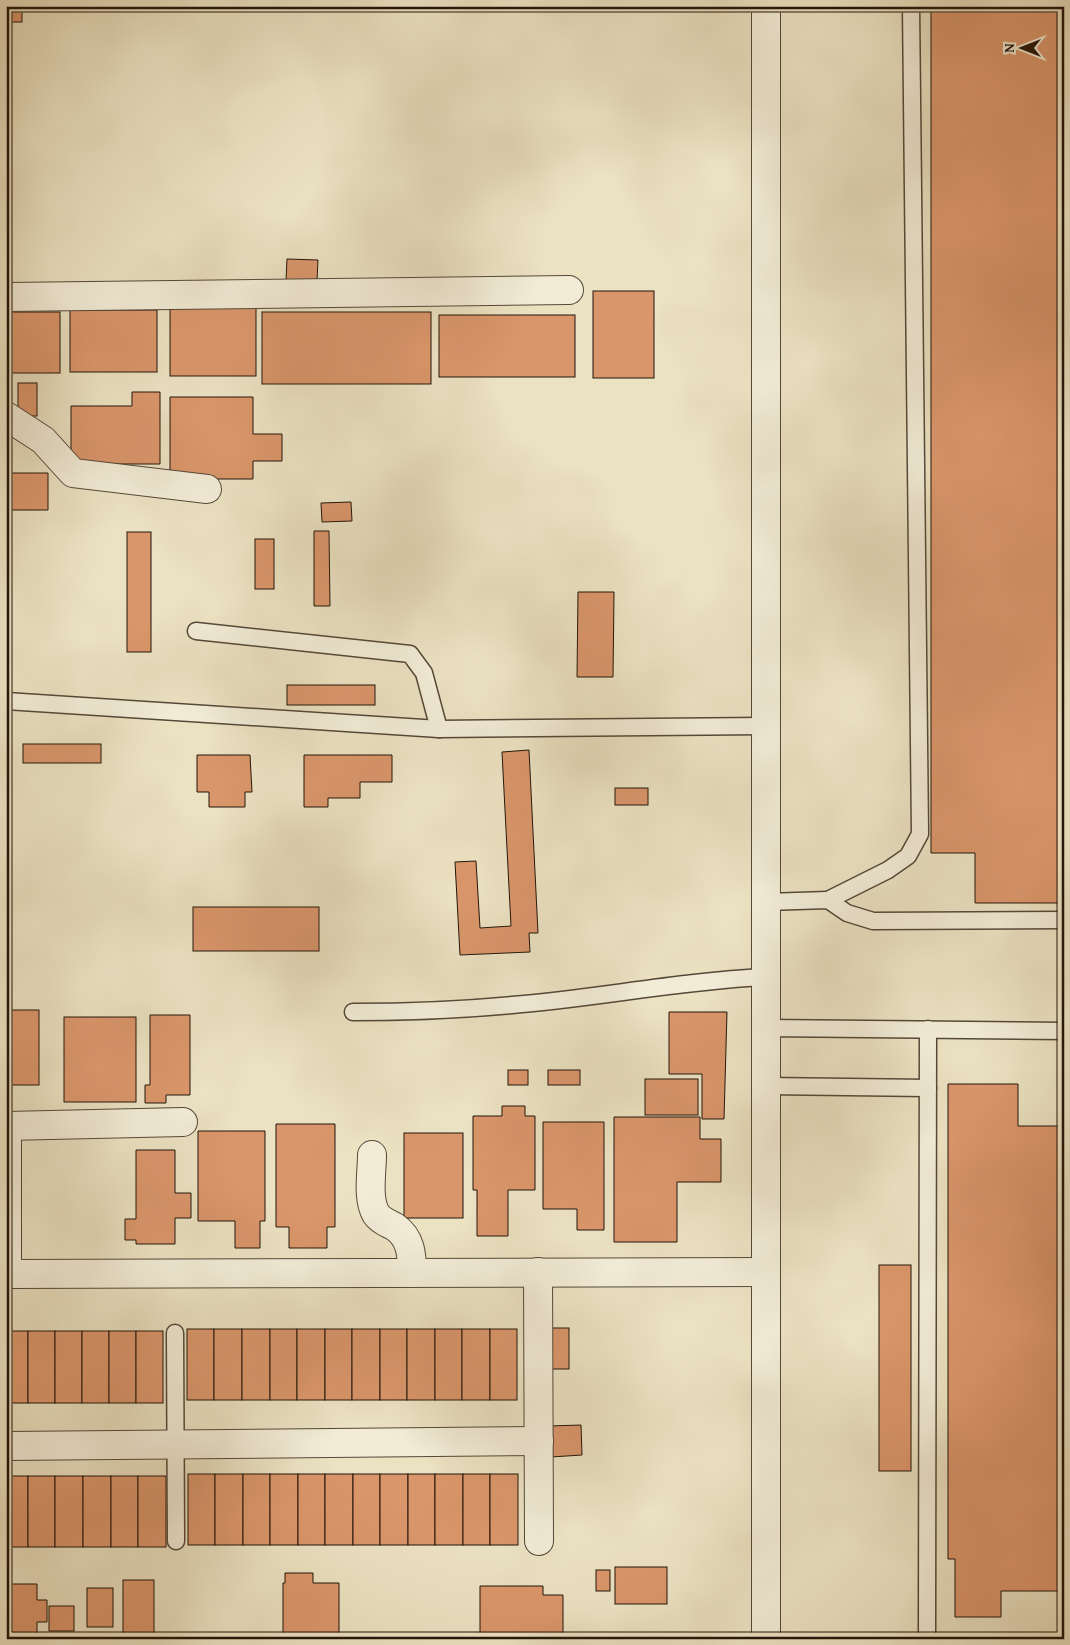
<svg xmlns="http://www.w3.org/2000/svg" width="1070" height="1645" font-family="'Gentium Book Plus',serif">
<rect width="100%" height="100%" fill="#ebe2c2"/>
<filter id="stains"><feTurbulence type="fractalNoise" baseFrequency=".004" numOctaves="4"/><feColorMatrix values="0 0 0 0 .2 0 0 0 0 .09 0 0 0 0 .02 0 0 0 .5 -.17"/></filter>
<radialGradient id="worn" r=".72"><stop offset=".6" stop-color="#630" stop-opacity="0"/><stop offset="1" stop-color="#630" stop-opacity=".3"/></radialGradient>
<!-- building -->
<g fill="#da966b" stroke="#23150a">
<rect x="6" y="6" width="16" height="16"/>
<polygon points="931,6 1064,6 1064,903 975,903 975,853 931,853"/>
<polygon points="287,259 318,260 317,281 286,281"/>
<rect x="593" y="291" width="61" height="87"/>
<rect x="170" y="303" width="86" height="73"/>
<rect x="70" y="310" width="87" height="62"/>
<rect x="6" y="312" width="54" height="61"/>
<rect x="262" y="312" width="169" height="72"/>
<rect x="439" y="315" width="136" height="62"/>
<rect x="18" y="383" width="19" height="33"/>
<polygon points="132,392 160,392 160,464 71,464 71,406 132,406"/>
<polygon points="170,397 253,397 253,434 282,434 282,461 253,461 253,479 170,479"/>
<polygon points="6,429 8,429 8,473 48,473 48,510 6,510"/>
<polygon points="351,502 352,521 322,522 321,503"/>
<polygon points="314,531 329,531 330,606 314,606"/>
<rect x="127" y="532" width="24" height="120"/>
<rect x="255" y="539" width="19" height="50"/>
<polygon points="578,592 614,592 613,677 577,677"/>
<rect x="287" y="685" width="88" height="20"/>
<rect x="23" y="744" width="78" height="19"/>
<polygon points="529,750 538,933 529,933 530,952 460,955 455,862 476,861 480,928 511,926 502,752"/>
<polygon points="197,755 250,755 252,792 245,792 245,807 209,807 209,792 197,792"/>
<polygon points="304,755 392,755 392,782 360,782 360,798 328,798 328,807 304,807"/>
<rect x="615" y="788" width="33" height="17"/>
<rect x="193" y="907" width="126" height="44"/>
<rect x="6" y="1010" width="33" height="75"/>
<polygon points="669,1012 727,1012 724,1119 702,1119 702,1074 669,1074"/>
<polygon points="150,1015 190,1015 190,1095 166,1095 166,1103 145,1103 145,1085 150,1085"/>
<rect x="64" y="1017" width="72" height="85"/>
<rect x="508" y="1070" width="20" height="15"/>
<rect x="548" y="1070" width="32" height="15"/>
<rect x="645" y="1079" width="53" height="36"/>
<polygon points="948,1084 1018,1084 1018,1126 1064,1126 1064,1591 1001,1591 1001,1617 955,1617 955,1559 948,1559"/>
<polygon points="502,1106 525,1106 525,1116 535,1116 535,1190 508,1190 508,1236 477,1236 477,1190 473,1190 473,1116 502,1116"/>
<polygon points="614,1117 700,1117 700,1139 721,1139 721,1182 677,1182 677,1242 614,1242"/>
<polygon points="543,1122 604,1122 604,1230 577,1230 577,1209 543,1209"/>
<polygon points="276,1124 335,1124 335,1227 327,1227 327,1248 289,1248 289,1227 276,1227"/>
<polygon points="198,1131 265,1131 265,1221 260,1221 260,1248 235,1248 235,1221 198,1221"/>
<rect x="404" y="1133" width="59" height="85"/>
<polygon points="136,1150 175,1150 175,1193 191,1193 191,1218 175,1218 175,1244 136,1244 136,1240 125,1240 125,1219 136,1219"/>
<rect x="879" y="1265" width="32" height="206"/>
<rect x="547" y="1328" width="22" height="41"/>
<rect x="187" y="1329" width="27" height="71"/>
<rect x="214" y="1329" width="28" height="71"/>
<rect x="242" y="1329" width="28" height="71"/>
<rect x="270" y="1329" width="27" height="71"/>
<rect x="297" y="1329" width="28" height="71"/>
<rect x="325" y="1329" width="27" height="71"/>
<rect x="352" y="1329" width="28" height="71"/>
<rect x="380" y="1329" width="27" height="71"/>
<rect x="407" y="1329" width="28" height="71"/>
<rect x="435" y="1329" width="27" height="71"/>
<rect x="462" y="1329" width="28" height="71"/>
<rect x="490" y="1329" width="27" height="71"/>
<rect x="6" y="1331" width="22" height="72"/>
<rect x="28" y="1331" width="27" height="72"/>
<rect x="55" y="1331" width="27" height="72"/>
<rect x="82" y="1331" width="27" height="72"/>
<rect x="109" y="1331" width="27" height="72"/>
<rect x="136" y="1331" width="27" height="72"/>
<polygon points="581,1425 582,1455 551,1457 549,1426"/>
<rect x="188" y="1474" width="27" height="71"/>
<rect x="215" y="1474" width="28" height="71"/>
<rect x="243" y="1474" width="27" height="71"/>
<rect x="270" y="1474" width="28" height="71"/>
<rect x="298" y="1474" width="27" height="71"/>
<rect x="325" y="1474" width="28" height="71"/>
<rect x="353" y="1474" width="27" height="71"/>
<rect x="380" y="1474" width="28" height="71"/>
<rect x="408" y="1474" width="27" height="71"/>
<rect x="435" y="1474" width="28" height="71"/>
<rect x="463" y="1474" width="27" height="71"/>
<rect x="490" y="1474" width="28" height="71"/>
<rect x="6" y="1476" width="22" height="71"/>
<rect x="28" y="1476" width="27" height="71"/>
<rect x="55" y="1476" width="28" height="71"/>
<rect x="83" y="1476" width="28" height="71"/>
<rect x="111" y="1476" width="27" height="71"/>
<rect x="138" y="1476" width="28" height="71"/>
<rect x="615" y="1567" width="52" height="37"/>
<rect x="596" y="1570" width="14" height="21"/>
<polygon points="285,1573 313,1573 313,1583 339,1583 339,1639 283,1639 283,1583 285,1583"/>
<rect x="123" y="1580" width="31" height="59"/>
<polygon points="6,1584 37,1584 37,1600 47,1600 47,1622 37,1622 37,1639 6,1639"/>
<polygon points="480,1586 543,1586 543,1595 563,1595 563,1636 543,1636 543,1639 480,1639"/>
<rect x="87" y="1588" width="26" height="39"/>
<rect x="49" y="1606" width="25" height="25"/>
</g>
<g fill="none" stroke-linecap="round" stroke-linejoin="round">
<!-- service casing -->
<g stroke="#554838" stroke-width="19">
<g id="service">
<polyline points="196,631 410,654 424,673 439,729"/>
<polyline points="6,701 439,729 766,726"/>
<polyline points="828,900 888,870 908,856 920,834 911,6"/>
<polyline points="766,902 828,900 847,913 873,921 1064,920"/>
<path d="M353,1012C406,1012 459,1010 512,1005C597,998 681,981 766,977"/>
<polyline points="766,1028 1064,1031"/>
<polyline points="766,1086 928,1088"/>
<polyline points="175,1333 176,1541"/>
<polyline points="927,1639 928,1029"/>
</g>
</g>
<!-- minor casing -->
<g stroke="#554838" stroke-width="30">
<g id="minor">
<polyline points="766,6 766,1639"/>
<polyline points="6,297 569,290"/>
<polyline points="6,416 43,440 73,473 207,489"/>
<polyline points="6,1126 183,1122"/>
<polyline points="7,1126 7,1274"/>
<path d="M372,1155C372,1173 367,1198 376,1214C381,1221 388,1223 395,1227C411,1238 412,1255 412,1273"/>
<polyline points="538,1272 539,1541"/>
<polyline points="6,1274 766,1272"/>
<polyline points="6,1446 539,1441"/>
</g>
</g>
<!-- service -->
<use href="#service" stroke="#f2ecd7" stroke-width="16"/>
<!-- minor -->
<use href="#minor" stroke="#f2ecd7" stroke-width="28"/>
</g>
<!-- margin -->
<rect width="1070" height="1645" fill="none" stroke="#ebe2c2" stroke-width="25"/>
<rect x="8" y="8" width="1055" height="1630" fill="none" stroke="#23150a" stroke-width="2.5"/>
<rect x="12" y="12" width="1045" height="1620" fill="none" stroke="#23150a"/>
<!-- north arrow -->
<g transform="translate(1022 48) rotate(270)" stroke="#f2ecd7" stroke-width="4" paint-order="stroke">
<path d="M0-4L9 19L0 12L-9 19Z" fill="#23150a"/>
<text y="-8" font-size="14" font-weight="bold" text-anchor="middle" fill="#23150a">N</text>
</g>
<rect width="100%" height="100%" filter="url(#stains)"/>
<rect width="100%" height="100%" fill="url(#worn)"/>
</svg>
